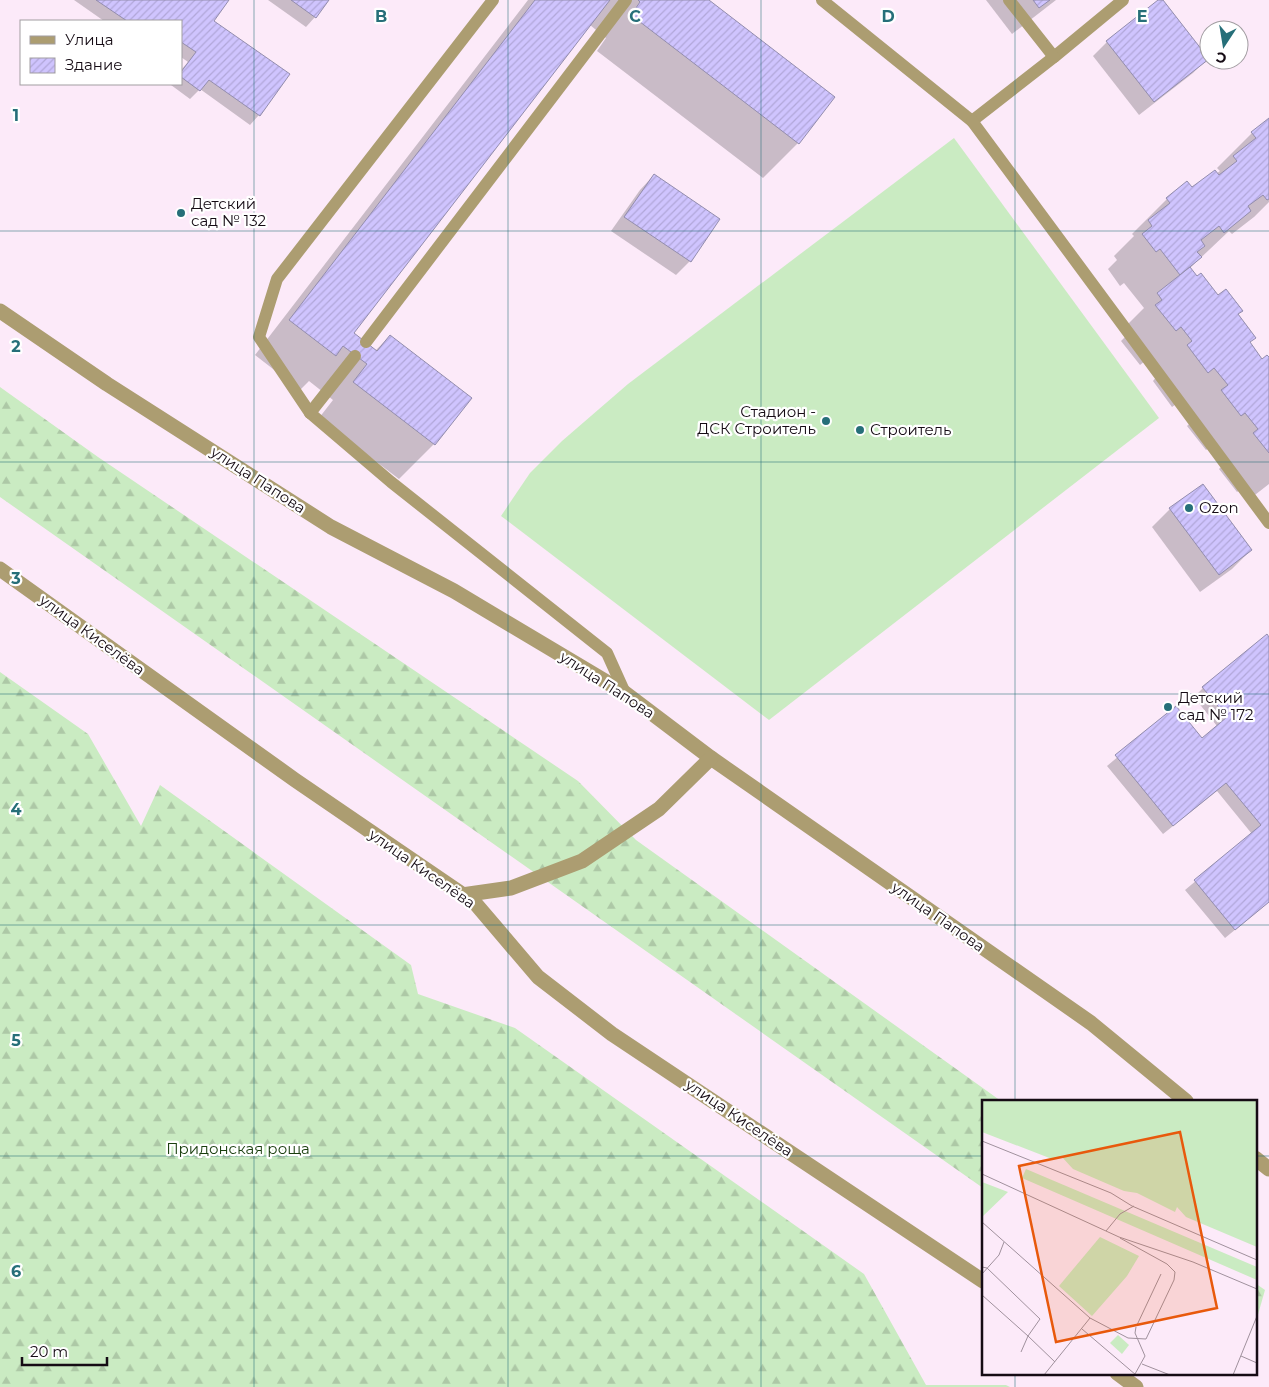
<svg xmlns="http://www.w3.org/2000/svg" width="1269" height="1387" font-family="Montserrat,sans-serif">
<defs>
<pattern id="forest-firs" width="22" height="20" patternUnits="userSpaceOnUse" patternTransform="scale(1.25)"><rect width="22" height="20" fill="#caebc2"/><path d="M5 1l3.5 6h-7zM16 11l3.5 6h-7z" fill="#adc8a6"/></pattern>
<pattern id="building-hatch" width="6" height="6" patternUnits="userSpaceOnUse" patternTransform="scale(1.25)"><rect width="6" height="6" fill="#cfc4fe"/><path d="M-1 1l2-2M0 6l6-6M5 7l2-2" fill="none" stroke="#b1a7d9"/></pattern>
</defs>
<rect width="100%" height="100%" fill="#fceaf9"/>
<!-- grass -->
<polygon fill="#caebc2" points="954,138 1159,418 769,720 501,516 530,473 562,441 628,384"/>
<!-- forest -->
<g fill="url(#forest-firs)">
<polygon points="0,387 98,457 578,781 636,840 1001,1101 983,1101 983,1188 0,497"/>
<polygon points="0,672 88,734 141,826 160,785 411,965 418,994 515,1028 864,1274 926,1385 1006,1385 1010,1387 0,1387"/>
<polygon points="1255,1283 1265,1290 1255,1325"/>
</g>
<!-- shadow -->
<g fill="#0003">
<polygon points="74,0 228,0 212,21 259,115 250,125 200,89 190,99 171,85 181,84 181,70 188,62 181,57 181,21 104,21"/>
<polygon points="268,0 327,0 315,17 306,27"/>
<polygon points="528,0 707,0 798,143 763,178 597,51 606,38 590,25 352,333 375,351 390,336 434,444 399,479 319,418 333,400 309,381 300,390 255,355"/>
<polygon points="986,0 1056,0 1012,34"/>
<polygon points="1161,0 1207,59 1193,73 1139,115 1093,56 1107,42"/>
<polygon points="1269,120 1269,202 1254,217 1232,234 1229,231 1190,268 1197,278 1237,315 1249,343 1262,360 1269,359 1269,484 1251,498 1243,488 1237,492 1219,469 1223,465 1210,447 1206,450 1187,426 1193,420 1179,402 1172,407 1153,381 1157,376 1145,361 1140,365 1121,341 1127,335 1123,329 1144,308 1124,283 1120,286 1108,269 1117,260 1114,256 1134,236 1132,234 1167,199 1192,189 1216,174 1220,171 1217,168 1252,133"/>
<polygon points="654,175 690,261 676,275 611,231 640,190"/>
<polygon points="1170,509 1251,550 1232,569 1200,592 1152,527"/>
<polygon points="1269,639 1269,902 1225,938 1185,890 1252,834 1217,791 1163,834 1107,766 1176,708 1201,739 1217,726 1194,697 1203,688"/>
</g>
<!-- building -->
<g fill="url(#building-hatch)" stroke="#938dad">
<polygon points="96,0 229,0 214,21 290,74 260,116 209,80 200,91 181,77 181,72 196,52 181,42 181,21 127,21"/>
<polygon points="291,0 329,0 316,18"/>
<polygon points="535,0 610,0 354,333 377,351 390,335 472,398 435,445 353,382 367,364 343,346 336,356 289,320"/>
<polygon points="638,0 709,0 835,97 799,144 631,15 640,2"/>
<polygon points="1033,0 1050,0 1039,8"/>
<polygon points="1158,0 1163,0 1209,59 1154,102 1106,41"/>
<polygon points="1269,118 1269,199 1267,200 1263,195 1248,206 1251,211 1224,233 1219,226 1201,240 1205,246 1197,252 1202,257 1180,275 1160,249 1156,252 1142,234 1152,226 1148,220 1170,203 1166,198 1187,181 1192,187 1215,170 1219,175 1237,161 1233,156 1256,138 1251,132"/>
<polygon points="654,174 720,219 691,262 624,217"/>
<polygon points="1190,267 1197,276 1201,273 1218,295 1226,289 1243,311 1238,314 1256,338 1250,342 1262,359 1267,355 1269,357 1269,453 1253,433 1258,429 1245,413 1241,416 1221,390 1228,385 1214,368 1208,373 1187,345 1192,341 1181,327 1176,331 1155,305 1162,300 1157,293"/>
<polygon points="1203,484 1252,550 1219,575 1169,508"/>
<polygon points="1267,634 1269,637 1269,902 1235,930 1194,880 1261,825 1226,783 1173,826 1115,755 1176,706 1202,738 1227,717 1202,687"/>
</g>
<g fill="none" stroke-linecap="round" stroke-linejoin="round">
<!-- lane -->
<g stroke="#ac9d71" stroke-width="12">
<polyline points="493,0 277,279 259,337 310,413 391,482 607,653 625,693"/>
<polyline points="822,0 972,121 1054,57 1123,0"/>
<polyline points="1009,0 1054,57"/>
<polyline points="972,121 1269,523"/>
<polyline points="366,342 626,0"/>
<polyline points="310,413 355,356"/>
</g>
<!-- street -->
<g stroke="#ac9d71" stroke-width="15">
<polyline points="0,311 107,384 331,527 454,591 625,693 711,758 1091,1023 1186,1101"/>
<polyline points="0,569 295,780 475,903 538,977 612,1034 983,1281"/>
<polyline points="462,895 511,888 582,861 659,809 711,758"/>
<polyline points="1255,1158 1269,1169"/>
<polyline points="1117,1373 1136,1387"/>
</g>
</g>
<!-- grid -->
<path fill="none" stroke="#266f79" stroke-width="1" stroke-opacity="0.55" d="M254,0V1387M508,0V1387M761,0V1387M1015,0V1101M0,231H1269M0,462H1269M0,694H1269M0,925H1269M0,1156H983M1255,1156H1269M1015,1373V1387"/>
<!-- markers -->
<g fill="#266f79" stroke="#fff" stroke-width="2">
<circle cx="181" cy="213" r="5"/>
<circle cx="826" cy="421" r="5"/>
<circle cx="860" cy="430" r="5"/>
<circle cx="1189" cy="508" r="5"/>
<circle cx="1168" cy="707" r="5"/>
</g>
<g text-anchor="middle" stroke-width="4.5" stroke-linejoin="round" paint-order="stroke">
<!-- poi labels -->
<g font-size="15" fill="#150b14" stroke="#fff" text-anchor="start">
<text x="191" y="209">Детский<tspan x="191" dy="17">сад № 132</tspan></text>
<text x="816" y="417" text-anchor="end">Стадион -<tspan x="816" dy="17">ДСК Строитель</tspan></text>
<text x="870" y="435">Строитель</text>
<text x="1199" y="513">Ozon</text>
<text x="1178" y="703">Детский<tspan x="1178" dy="17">сад № 172</tspan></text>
</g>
<!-- street labels -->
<g font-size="15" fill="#150b14" stroke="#fff">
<text transform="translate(258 480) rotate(33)" y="5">улица Папова</text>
<text transform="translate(92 635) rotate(36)" y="5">улица Киселёва</text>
<text transform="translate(607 685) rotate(33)" y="5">улица Папова</text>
<text transform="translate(422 869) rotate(35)" y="5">улица Киселёва</text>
<text transform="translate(938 917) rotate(35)" y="5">улица Папова</text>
<text transform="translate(739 1118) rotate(34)" y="5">улица Киселёва</text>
</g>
<!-- park labels -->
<g font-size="15" fill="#193e0d" stroke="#fff">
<text x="238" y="1154">Придонская роща</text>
</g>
</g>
<!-- overview -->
<g transform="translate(982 1100)">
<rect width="275" height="275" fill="#fceaf9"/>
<path d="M118,137L157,156L145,176L110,216L77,186Z" fill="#caebc2"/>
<path d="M0,0H275V147L204,117L195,107L193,112L155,93L142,91L91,69L80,57L70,59L0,32ZM44,69L275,167V180L40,78ZM0,82L26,92L0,117Z" fill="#caebc2"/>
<path d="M136,235L147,245L140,254L128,243Z" fill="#caebc2"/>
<path fill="none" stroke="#a0919d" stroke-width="1" d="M0,41L129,93L150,106L275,160M0,74L137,137L211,162L275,189M0,122L108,218M124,131L138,114L152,106M0,167L5,168L58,219L46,236L0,195M0,174L17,155L22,142M155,225L179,174M100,229L154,275M46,236L73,262M39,252L46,236M259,256L275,263M160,264L188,275M153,274L163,256L153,233L154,227M62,275L108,218L146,238L164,239L192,180L193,172L185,164L138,138M251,275L275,216"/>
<path fill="#e8590c" fill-opacity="0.15" stroke="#e8590c" stroke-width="2.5" d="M198,32L235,208L74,242L37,66Z"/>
<rect width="275" height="275" fill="none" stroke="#150b14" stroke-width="2.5"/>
</g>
<g font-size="16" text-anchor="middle" font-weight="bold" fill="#266f79" stroke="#fff" stroke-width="4.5" stroke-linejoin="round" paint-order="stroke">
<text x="381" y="22">B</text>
<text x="635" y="22">C</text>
<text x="888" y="22">D</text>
<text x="1142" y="22">E</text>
<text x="16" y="121">1</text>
<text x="16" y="352">2</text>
<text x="16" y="584">3</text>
<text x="16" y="815">4</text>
<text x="16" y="1046">5</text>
<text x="16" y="1277">6</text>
</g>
<!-- legend -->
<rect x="20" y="20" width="162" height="65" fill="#ffffff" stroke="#a19da1"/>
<rect x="30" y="36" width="25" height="8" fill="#ac9d71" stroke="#a19da1"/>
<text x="65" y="45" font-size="15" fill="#150b14">Улица</text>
<rect x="30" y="58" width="25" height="15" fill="url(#building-hatch)" stroke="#a19da1"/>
<text x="65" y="70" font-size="15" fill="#150b14">Здание</text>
<!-- north arrow -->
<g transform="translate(1224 45) rotate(192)"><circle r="24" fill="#ffffff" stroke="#a19da1"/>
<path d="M0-4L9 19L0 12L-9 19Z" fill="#266f79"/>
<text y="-8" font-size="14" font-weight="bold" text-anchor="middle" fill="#150b14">С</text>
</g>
<!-- scale -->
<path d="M22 1357v8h85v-8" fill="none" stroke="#150b14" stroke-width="2.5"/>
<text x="30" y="1357" font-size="15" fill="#150b14" stroke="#ffffff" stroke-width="4" paint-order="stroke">20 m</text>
</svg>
